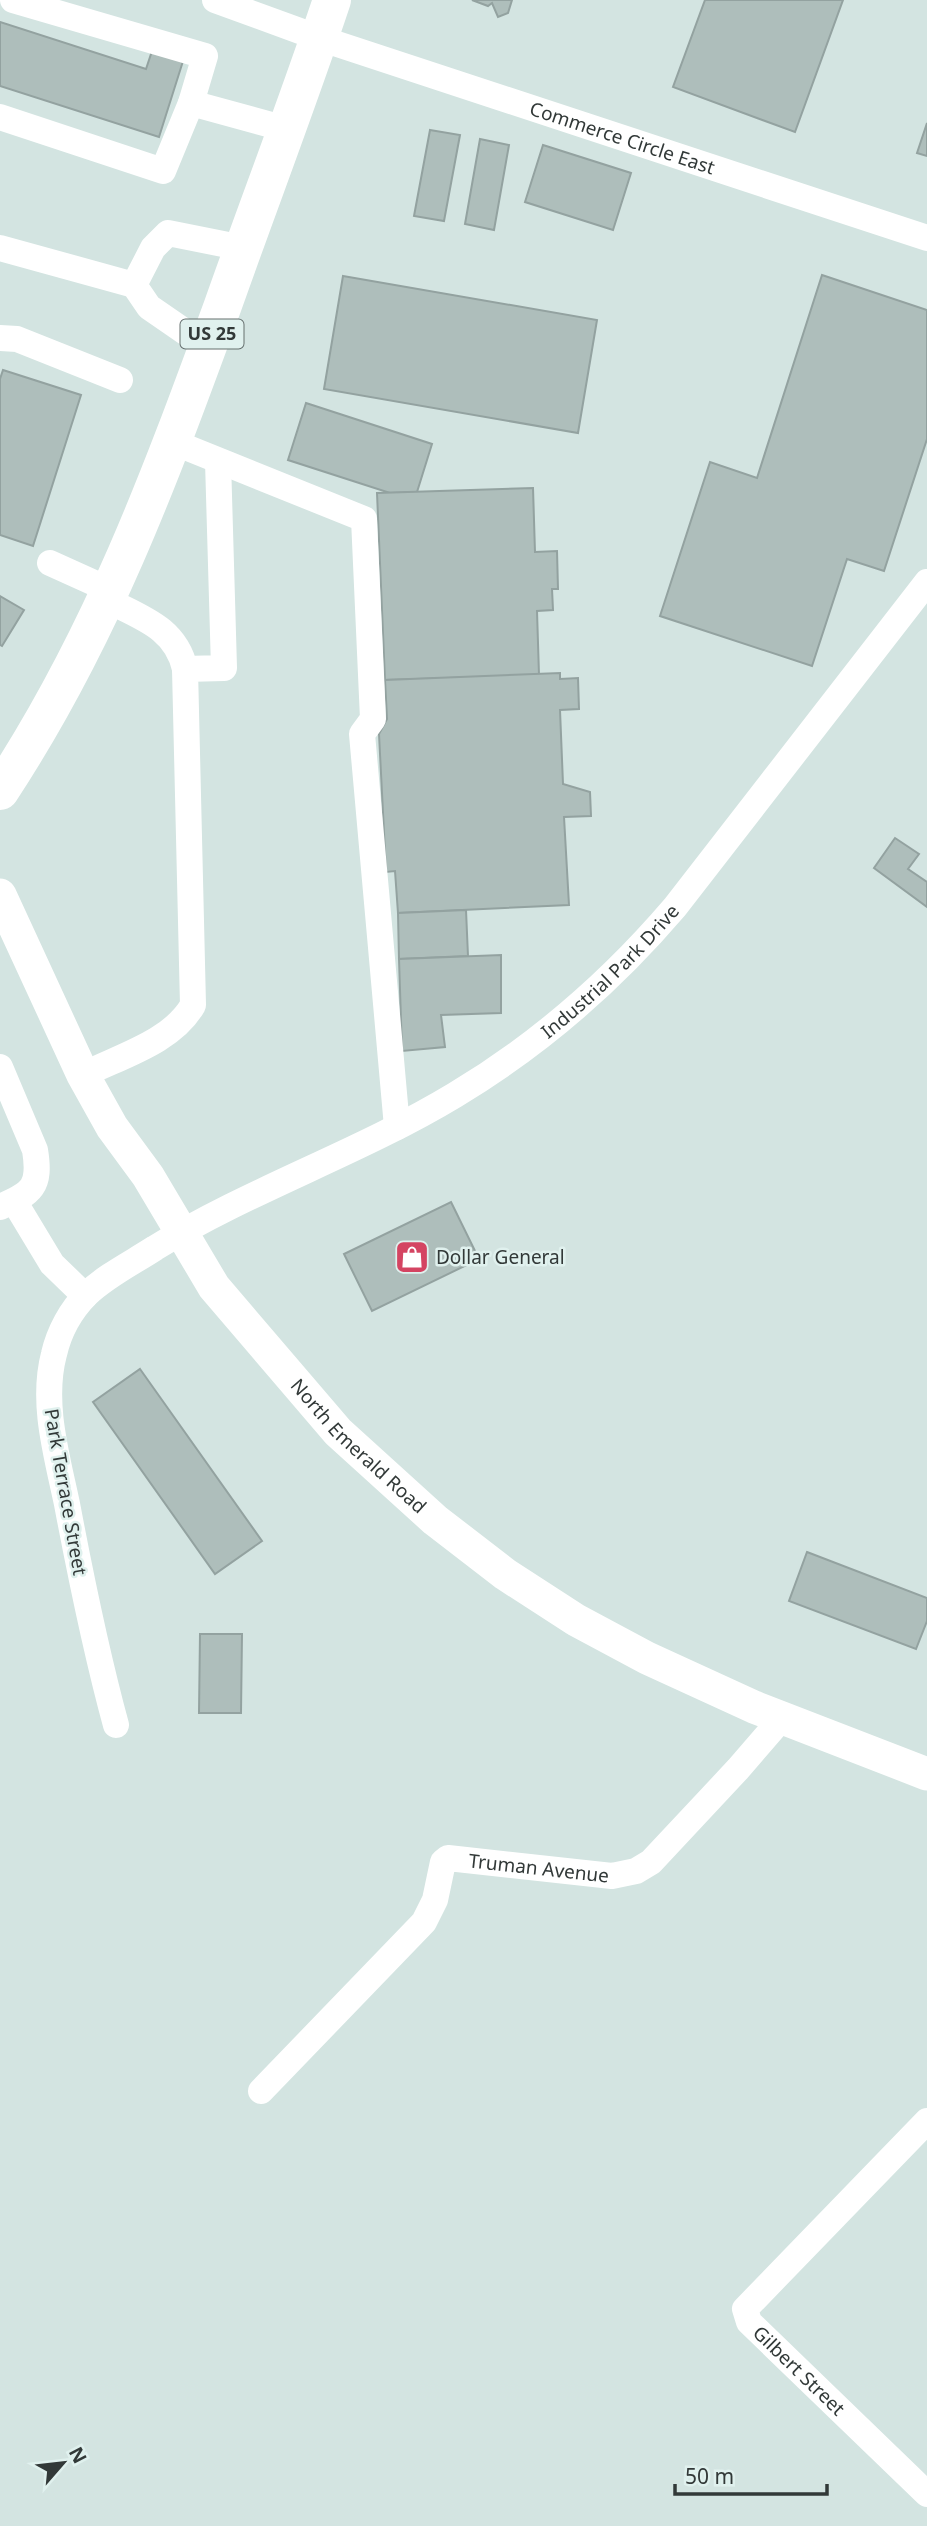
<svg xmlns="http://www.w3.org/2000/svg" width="927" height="2526" font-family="'Noto Sans',sans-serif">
<rect width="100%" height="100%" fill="#d3e4e1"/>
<!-- building -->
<g fill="#aebebb" stroke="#93a2a0" stroke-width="2">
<polygon points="472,0 512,0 508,13 498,17 492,3 488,6"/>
<polygon points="705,0 843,0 795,132 673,87"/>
<polygon points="0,22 146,69 153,48 184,58 159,137 0,86"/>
<polygon points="927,123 927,156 917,153"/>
<polygon points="430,130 460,135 444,221 414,216"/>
<polygon points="480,139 509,145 494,230 465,224"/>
<polygon points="543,145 631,173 613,230 525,202"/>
<polygon points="822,275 927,310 927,439 884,571 847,559 812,666 660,616 710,462 757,478"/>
<polygon points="343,276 597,320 578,433 324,389"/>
<polygon points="3,370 81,395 33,546 0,535 0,379"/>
<polygon points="306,403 432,444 417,492 390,493 288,460"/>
<polygon points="533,488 535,552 557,551 558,589 552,589 553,610 537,611 539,675 385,680 377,493"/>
<polygon points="0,596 24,610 2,646 0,645"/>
<polygon points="560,673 560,679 578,678 579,709 560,710 563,784 590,792 591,816 564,817 569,905 398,913 395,871 386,872 379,734 387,719 385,680"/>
<polygon points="895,838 919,854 908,869 927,882 927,907 874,868"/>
<polygon points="466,910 468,956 399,959 398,913"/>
<polygon points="501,955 501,1013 441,1015 445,1047 402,1051 399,959"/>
<polygon points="451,1202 479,1259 372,1311 344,1254"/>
<polygon points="140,1369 262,1541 215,1574 93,1402"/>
<polygon points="807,1552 927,1598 927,1621 916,1649 789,1601"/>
<polygon points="200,1634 242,1634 241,1713 199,1713"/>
</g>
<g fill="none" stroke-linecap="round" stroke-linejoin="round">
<!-- minor -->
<g stroke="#fff" stroke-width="26">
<path id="s1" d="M215,0L319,38L927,238"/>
<polyline points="191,103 286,129"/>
<polyline points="0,117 163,171 191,103 205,56 13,0"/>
<polyline points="0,248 134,285 149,307 207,347"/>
<polyline points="134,285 153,248 168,233 243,248"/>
<polyline points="0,338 17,339 120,380"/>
<polyline points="173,442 364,519 373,719 362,734 397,1127"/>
<polyline points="50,563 112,591"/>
<path d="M107,600C142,618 176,628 185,669"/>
<path d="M0,1067L35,1150C41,1187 32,1193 0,1207"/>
<path d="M83,1075C121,1056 172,1042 193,1005L185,669L224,668L218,461"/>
<polyline points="14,1201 52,1264 85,1296"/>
<path id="s2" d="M116,1725C96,1652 81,1578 67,1504C57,1456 41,1403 54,1354C59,1332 71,1310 87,1294C107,1275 132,1263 155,1248C251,1189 359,1153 455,1095C540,1044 611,982 675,907L927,582"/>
<path id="s3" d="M261,2091L424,1922L435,1900L443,1862L448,1858L612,1876L636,1871L651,1862L738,1769L782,1718"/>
<path id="s4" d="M927,2121L745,2309L749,2322L927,2494"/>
</g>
<!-- major -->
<path stroke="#fff" stroke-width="33" id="s5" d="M0,895L83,1075L112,1127L148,1176L214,1287L338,1432L435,1520L505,1574L576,1620L647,1658L754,1707L927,1774"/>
<!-- highway -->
<path stroke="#fff" stroke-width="38" d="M0,791C102,636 160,477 223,305C259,203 298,102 332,0"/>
</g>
<!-- icons -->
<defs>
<g id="shop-square" transform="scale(1.75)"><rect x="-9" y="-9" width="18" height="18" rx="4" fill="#d44462" stroke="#e0f1ee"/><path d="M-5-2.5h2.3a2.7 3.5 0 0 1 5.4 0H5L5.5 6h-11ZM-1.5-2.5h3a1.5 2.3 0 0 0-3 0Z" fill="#fff"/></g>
</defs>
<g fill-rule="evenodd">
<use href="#shop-square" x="412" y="1257"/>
</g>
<g text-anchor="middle" stroke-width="5" stroke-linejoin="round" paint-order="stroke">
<!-- shield labels -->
<rect fill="#e0f1ee" stroke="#66706f" stroke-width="2" x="180.5" y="319.5" width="63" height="29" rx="5"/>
<g font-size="18" font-weight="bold" fill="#323938">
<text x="212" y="340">US 25</text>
</g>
<!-- street labels -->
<g font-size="19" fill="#323938" stroke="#e0f1ee">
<text dy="7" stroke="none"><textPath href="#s1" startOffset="430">Commerce Circle East</textPath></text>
<text dy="7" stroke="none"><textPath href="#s2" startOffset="1066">Industrial Park Drive</textPath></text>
<text dy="7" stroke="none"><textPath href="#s5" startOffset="663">North Emerald Road</textPath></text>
<text transform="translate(66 1492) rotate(80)" y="7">Park Terrace Street</text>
<text dy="7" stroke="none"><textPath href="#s3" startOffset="396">Truman Avenue</textPath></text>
<text dy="7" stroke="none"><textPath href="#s4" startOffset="345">Gilbert Street</textPath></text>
</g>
<!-- poi labels -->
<g font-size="19" fill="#323938" stroke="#e0f1ee" text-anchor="start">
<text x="436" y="1264">Dollar General</text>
</g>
</g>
<!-- north arrow -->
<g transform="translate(63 2463) rotate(62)" stroke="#e0f1ee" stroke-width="5" paint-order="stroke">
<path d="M0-5L12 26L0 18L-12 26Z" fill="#323938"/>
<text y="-10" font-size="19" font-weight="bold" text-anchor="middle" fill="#323938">N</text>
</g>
<!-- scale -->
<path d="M675 2484v10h152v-10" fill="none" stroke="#323938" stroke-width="3.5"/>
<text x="685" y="2484" font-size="21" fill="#323938" stroke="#e0f1ee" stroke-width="5" paint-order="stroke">50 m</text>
</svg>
